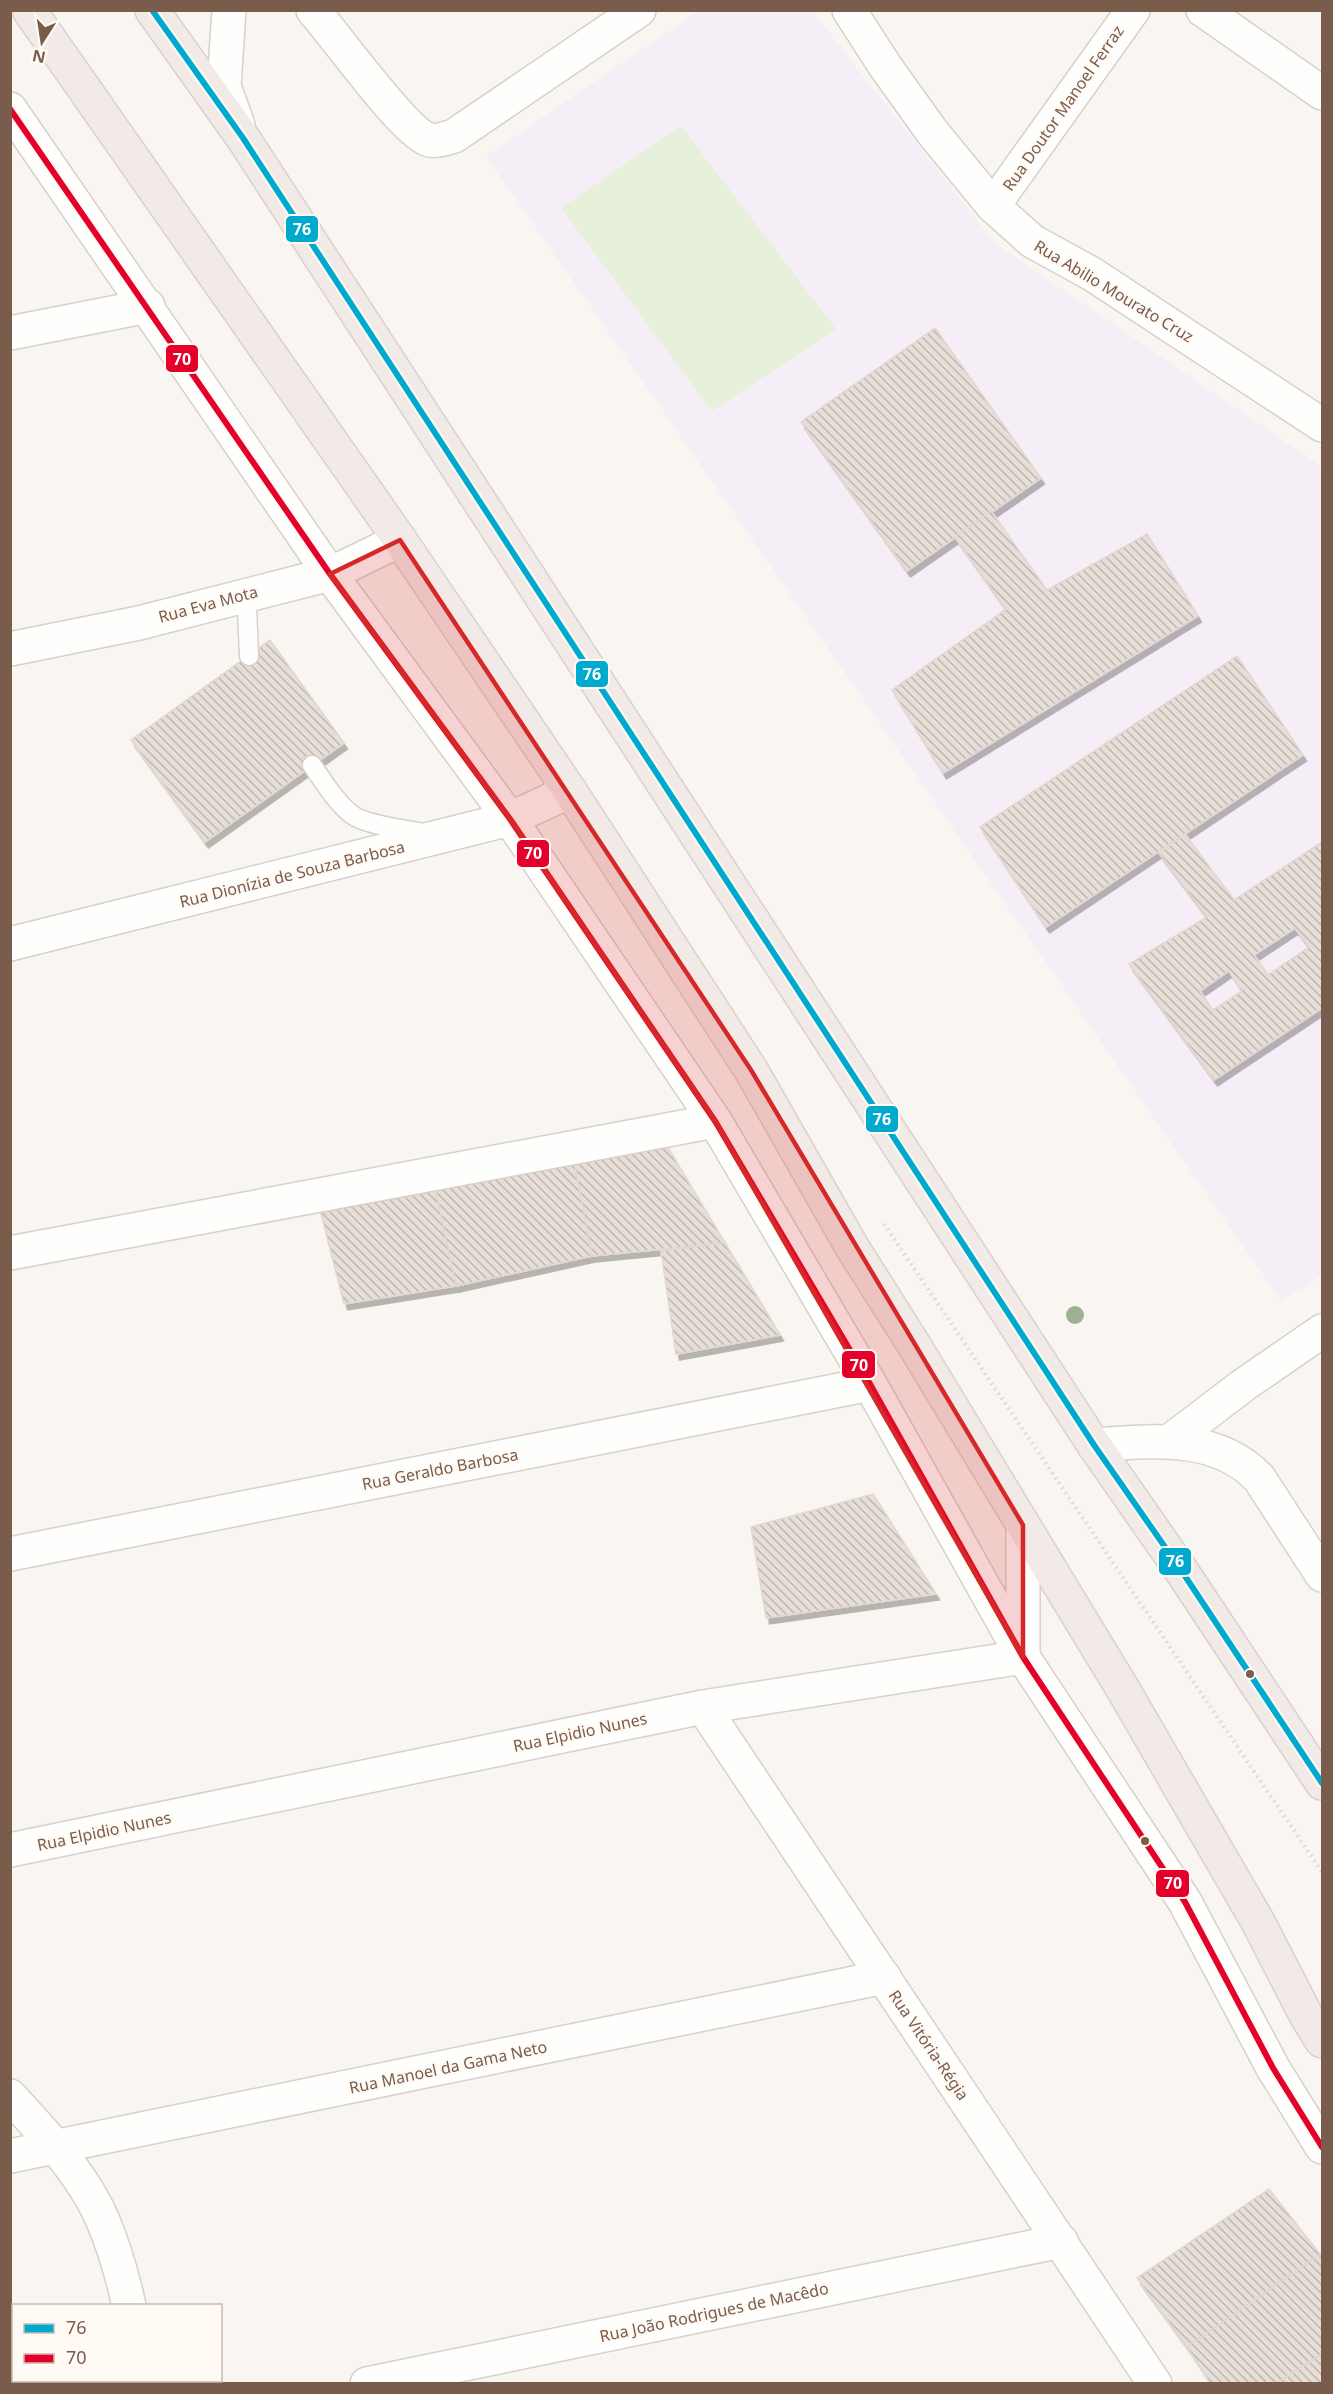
<svg xmlns="http://www.w3.org/2000/svg" width="1333" height="2394" font-family="'Noto Sans',sans-serif">
<defs>
<pattern id="building-back-hatch" width="6" height="6" patternUnits="userSpaceOnUse" patternTransform="scale(1.5)"><rect width="6" height="6" fill="#e6ded7"/><path d="M-1 5l2 2M0 0l6 6M5-1l2 2" fill="none" stroke="#bfb7b1"/></pattern>
<filter id="shadow"><feDropShadow dx="3.5" dy="6" stdDeviation="0" flood-color="#0004"/></filter>
</defs>
<rect width="100%" height="100%" fill="#f9f5f0"/>
<!-- education -->
<polygon fill="#f6eef6" points="698,11 812,11 995,243 1322,467 1322,1275 1281,1301 486,156"/>
<!-- pitch -->
<polygon fill="#e7f0db" points="681,126 836,329 712,411 561,208"/>
<!-- building -->
<g fill="url(#building-back-hatch)" stroke="#e2d8d2" stroke-width="1.5" fill-rule="evenodd" filter="url(#shadow)">
<polygon points="935,328 1041,478 907,571 801,422"/>
<polygon points="991,511 1047,590 1147,534 1198,616 943,773 892,690 1006,609 955,537"/>
<polygon points="270,640 344,743 205,842 131,740"/>
<polygon points="1237,656 1303,755 1046,927 980,827"/>
<path d="M1185,834L1234,900L1322,842V1008L1214,1080L1129,964L1207,917L1159,853ZM1295,928L1309,947L1268,975L1254,955ZM1229,971L1242,991L1213,1010L1200,991Z"/>
<polygon points="662,1138 725,1243 592,1256 573,1156"/>
<polygon points="573,1156 592,1256 456,1286 434,1183"/>
<polygon points="434,1183 456,1286 344,1304 319,1206"/>
<polygon points="725,1243 780,1335 676,1354 661,1251"/>
<polygon points="873,1494 936,1594 766,1618 751,1527"/>
<polygon points="1269,2189 1320,2254 1187,2347 1137,2278"/>
<polygon points="1320,2254 1322,2257 1322,2354 1275,2384 1211,2384 1187,2347"/>
<polygon points="1322,2354 1322,2384 1275,2384"/>
</g>
<g fill="none" stroke-linecap="round" stroke-linejoin="round">
<!-- lane casing -->
<g stroke="#d7d1cb" stroke-width="21">
<g id="lane">
<polyline points="249,594 247,607 249,656"/>
<path d="M312,765C324,782 335,801 351,814C365,825 406,830 425,833"/>
</g>
</g>
<!-- street casing -->
<g stroke="#d7d1cb" stroke-width="36">
<g id="street">
<polyline points="229,10 224,86 238,125"/>
<path d="M313,10C335,35 403,130 427,139C435,143 446,138 454,136L639,10"/>
<polyline points="849,10 885,66 933,133 993,206 1032,241 1092,274 1322,425"/>
<polyline points="1203,10 1322,93"/>
<polyline points="10,109 330,574 510,819 715,1121 870,1384 1023,1657 1185,1902 1273,2068 1322,2147"/>
<polyline points="993,206 1133,10"/>
<polyline points="10,333 148,306"/>
<polyline points="10,649 139,623 330,574 400,540"/>
<polyline points="10,944 510,819 570,791"/>
<polyline points="10,1253 715,1121"/>
<polyline points="1170,1441 1245,1384 1322,1331"/>
<polyline points="1023,1525 1023,1655"/>
<polyline points="10,1554 870,1384"/>
<polyline points="703,1707 1155,2384"/>
<polyline points="10,1850 703,1707 1023,1657"/>
<path d="M10,2096C39,2128 69,2159 91,2197C108,2225 122,2273 129,2306"/>
<polyline points="10,2156 884,1977"/>
<polyline points="141,2380 142,2384"/>
<polyline points="367,2384 1061,2241"/>
</g>
</g>
<!-- secondary casing -->
<g stroke="#d9d2cb" stroke-width="36">
<path id="secondary" d="M1094,1445C1151,1441 1216,1433 1259,1478L1322,1575"/>
</g>
<!-- highway casing -->
<g stroke="#dad1cc" stroke-width="36">
<g id="highway">
<polyline points="29,10 400,540 570,791 751,1070 852,1247 914,1345 1124,1691 1258,1922 1307,2017 1322,2041"/>
<polyline points="152,10 243,138 1094,1445 1181,1570 1322,1783"/>
</g>
</g>
<!-- path -->
<polyline stroke="#dcd5d0" stroke-width="4" stroke-dasharray="1.5 4.5" stroke-linecap="butt" points="884,1224 1322,1872"/>
<!-- lane -->
<use href="#lane" stroke="#fefefd" stroke-width="18"/>
<!-- street -->
<use href="#street" stroke="#fefefd" stroke-width="33"/>
<!-- secondary -->
<use href="#secondary" stroke="#fefefd" stroke-width="33"/>
<!-- highway -->
<use href="#highway" stroke="#f2eae7" stroke-width="33"/>
<!-- bus-1 casing -->
<g stroke="#fffaf3" stroke-width="10">
<polyline id="bus-1" points="152,10 243,138 1094,1445 1181,1570 1322,1783"/>
</g>
<!-- bus-2 casing -->
<g stroke="#fffaf3" stroke-width="10">
<polyline id="bus-2" points="10,109 330,574 510,819 715,1121 870,1384 1023,1657 1185,1902 1273,2068 1322,2147"/>
</g>
<!-- bus-1 -->
<use href="#bus-1" stroke="#00a9ce" stroke-width="6"/>
<!-- bus-2 -->
<use href="#bus-2" stroke="#e4002b" stroke-width="6"/>
</g>
<!-- trees -->
<circle fill="#9eb190" cx="1075" cy="1315" r="9"/>
<!-- marked area -->
<path fill="#d62828" fill-opacity="0.2" stroke="#d62828" stroke-width="4.5" stroke-linejoin="round" d="M400,540L751,1070L1023,1525V1657L715,1121L510,819L330,574Z"/>
<!-- markers -->
<g fill="#7a5c4d" stroke="#fffaf3" stroke-width="2">
<circle cx="1250" cy="1674" r="5"/>
<circle cx="1145" cy="1841" r="5"/>
</g>
<g text-anchor="middle" stroke-width="4.5" stroke-linejoin="round" paint-order="stroke">
<!-- street labels -->
<g font-size="16" fill="#7a5c4d" stroke="#fffaf3">
<text transform="translate(1063 108) rotate(-55)" y="6">Rua Doutor Manoel Ferraz</text>
<text transform="translate(1114 291) rotate(31)" y="6">Rua Abilio Mourato Cruz</text>
<text transform="translate(208 604) rotate(-15)" y="6">Rua Eva Mota</text>
<text transform="translate(292 874) rotate(-14)" y="6">Rua Dionízia de Souza Barbosa</text>
<text transform="translate(440 1469) rotate(-11)" y="6">Rua Geraldo Barbosa</text>
<text transform="translate(580 1732) rotate(-12)" y="6">Rua Elpidio Nunes</text>
<text transform="translate(104 1831) rotate(-12)" y="6">Rua Elpidio Nunes</text>
<text transform="translate(929 2045) rotate(56)" y="6">Rua Vitória-Régia</text>
<text transform="translate(448 2067) rotate(-12)" y="6">Rua Manoel da Gama Neto</text>
<text transform="translate(714 2312) rotate(-12)" y="6">Rua João Rodrigues de Macêdo</text>
</g>
</g>
<g stroke="#fffaf3" stroke-width="2">
<rect x="285" y="215" width="34" height="28" rx="6" fill="#00a9ce"/>
<rect x="165" y="344" width="34" height="29" rx="6" fill="#e4002b"/>
<rect x="575" y="660" width="34" height="28" rx="6" fill="#00a9ce"/>
<rect x="516" y="839" width="34" height="29" rx="6" fill="#e4002b"/>
<rect x="865" y="1105" width="34" height="28" rx="6" fill="#00a9ce"/>
<rect x="841" y="1350" width="35" height="29" rx="6" fill="#e4002b"/>
<rect x="1158" y="1547" width="34" height="29" rx="6" fill="#00a9ce"/>
<rect x="1155" y="1869" width="35" height="29" rx="6" fill="#e4002b"/>
</g>
<g font-size="16" text-anchor="middle" font-weight="bold" fill="#fff">
<text x="302" y="235">76</text>
<text x="182" y="365">70</text>
<text x="592" y="680">76</text>
<text x="533" y="859">70</text>
<text x="882" y="1125">76</text>
<text x="859" y="1371">70</text>
<text x="1175" y="1567">76</text>
<text x="1173" y="1889">70</text>
</g>
<!-- border -->
<rect width="1333" height="2394" fill="none" stroke="#7a5c4d" stroke-width="24"/>
<!-- legend -->
<rect x="12" y="2304" width="210" height="78" fill="#fffaf3" stroke="#cabbb1" stroke-width="1.5"/>
<rect x="24" y="2324" width="30" height="9" fill="#00a9ce" stroke="#cabbb1" stroke-width="1.5"/>
<text x="66" y="2334" font-size="18" fill="#7a5c4d">76</text>
<rect x="24" y="2354" width="30" height="9" fill="#e4002b" stroke="#cabbb1" stroke-width="1.5"/>
<text x="66" y="2364" font-size="18" fill="#7a5c4d">70</text>
<!-- north arrow -->
<g transform="translate(42 42) rotate(192)" stroke="#fffaf3" stroke-width="4.5" paint-order="stroke">
<path d="M0-4.5L10 22L0 15L-10 22Z" fill="#7a5c4d"/>
<text y="-9" font-size="16" font-weight="bold" text-anchor="middle" fill="#7a5c4d">N</text>
</g>
</svg>
